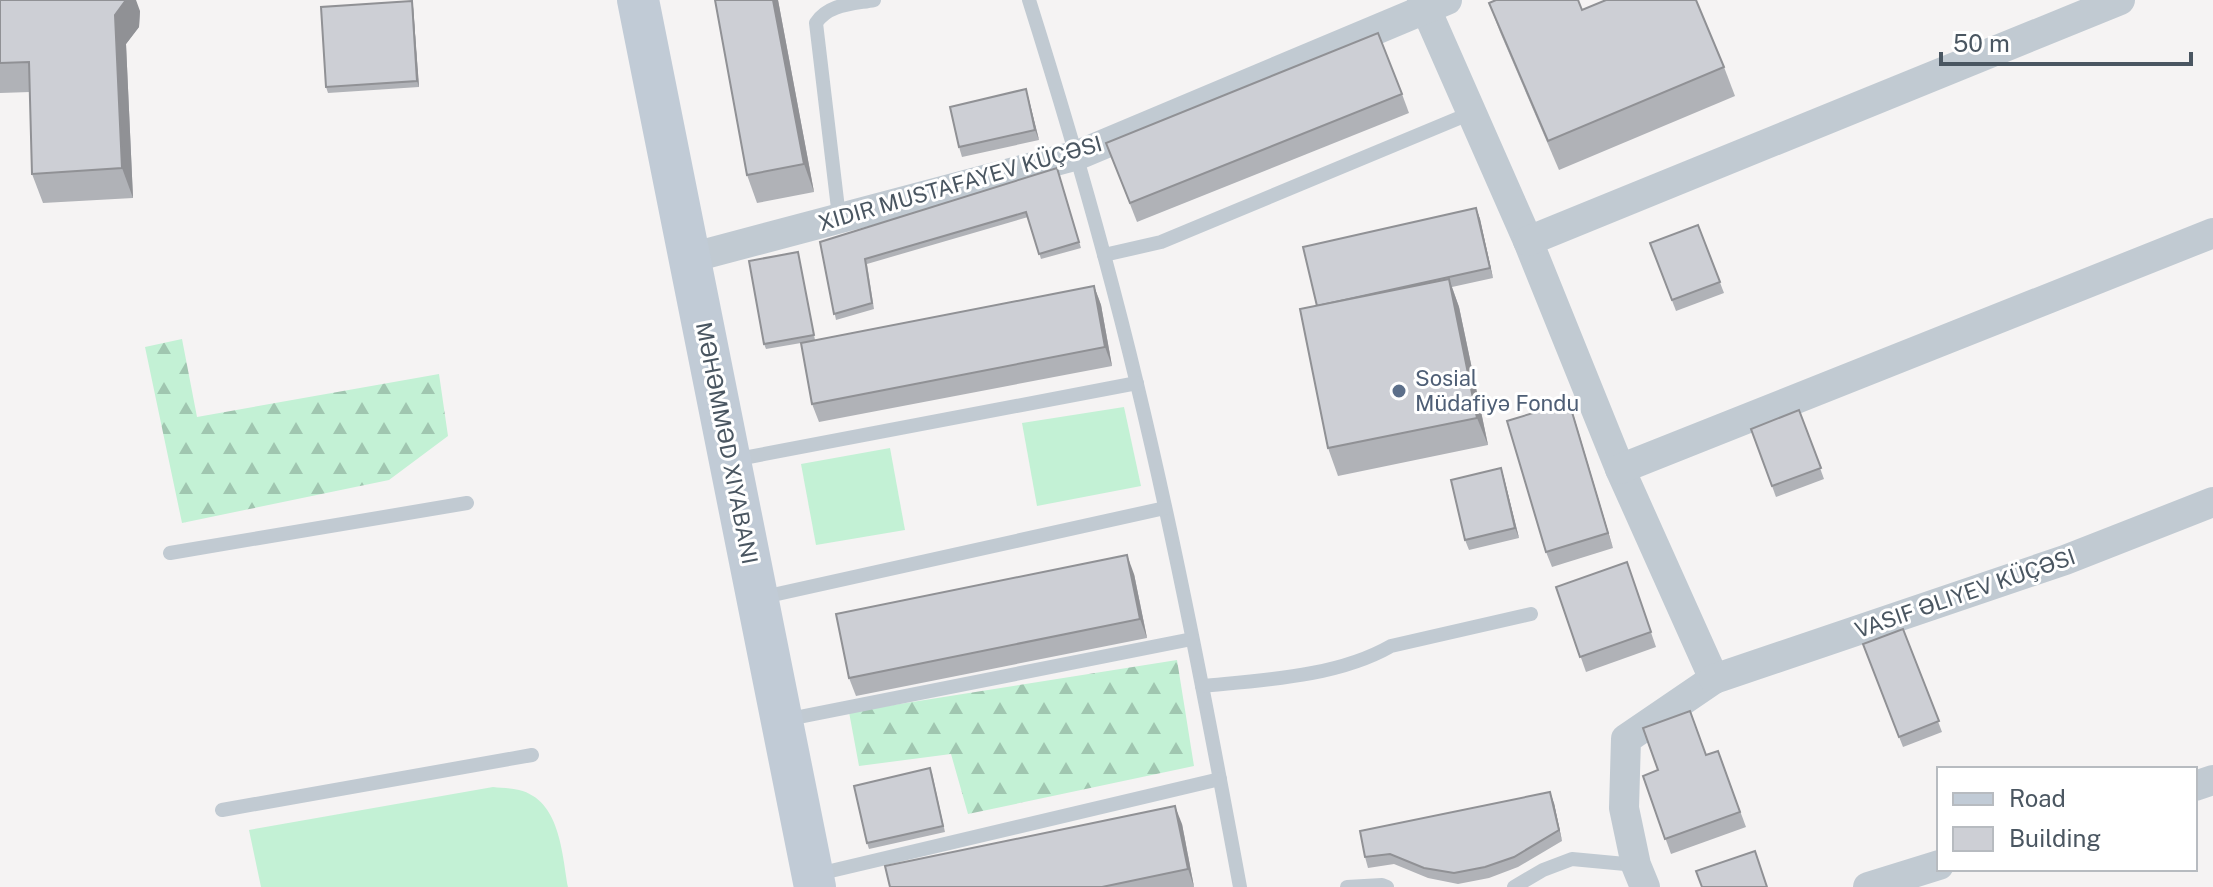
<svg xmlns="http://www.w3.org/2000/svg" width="2213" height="887" font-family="'Public Sans',sans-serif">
<defs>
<pattern id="forest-firs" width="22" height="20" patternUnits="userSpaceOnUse" patternTransform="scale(2)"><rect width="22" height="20" fill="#c3f1d5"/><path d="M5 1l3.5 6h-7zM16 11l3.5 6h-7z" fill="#a0c6b0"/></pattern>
</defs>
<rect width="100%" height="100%" fill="#f5f3f3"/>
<!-- grass -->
<g fill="#c3f1d5">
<polygon points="1124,407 1141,486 1037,506 1022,423"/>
<polygon points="890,448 905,530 816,545 801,464"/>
<path d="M493,787C501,788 511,788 519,790C560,800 562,853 568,887H261L249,830Z"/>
</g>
<!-- forest -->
<g fill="url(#forest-firs)">
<polygon points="182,339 197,417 439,374 448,436 389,480 182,523 145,347"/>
<polygon points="1177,660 1194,766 968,814 951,754 859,766 849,712"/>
</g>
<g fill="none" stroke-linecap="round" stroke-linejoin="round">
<!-- lane -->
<g stroke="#c1cad2" stroke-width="14">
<path d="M1029,0C1069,127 1106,254 1137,384C1177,550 1209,719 1240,887"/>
<path d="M839,217L816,23C828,4 853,4 874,0"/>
<polyline points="1104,255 1161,242 1471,113"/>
<polyline points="733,460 1137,383"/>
<polyline points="170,553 467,503"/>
<polyline points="759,598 1165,508"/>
<path d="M1202,686C1263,680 1337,677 1391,646L1531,614"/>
<polyline points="784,720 1192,639"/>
<polyline points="222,810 532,755"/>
<polyline points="818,874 1220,779"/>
<polyline points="1347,887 1382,885 1387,887"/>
<polyline points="1514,887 1543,870 1572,859 1636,865"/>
</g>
<!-- street -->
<g stroke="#c1cad2" stroke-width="30">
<polyline points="1422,0 1528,241 1620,469 1714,679 1626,739 1624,808 1636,865 1645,887"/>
<polyline points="1528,241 2120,0"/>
<polyline points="690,258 1078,155 1447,0"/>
<polyline points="1620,469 2213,233"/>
<polyline points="1714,679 2065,560 2213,502"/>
<polyline points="2195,786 2213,780"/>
<polyline points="1868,887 1939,865"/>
</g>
<!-- secondary -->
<polyline stroke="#c1cbd6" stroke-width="42" points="638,0 815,887"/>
</g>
<!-- wall -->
<g fill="#b0b2b7">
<polygon points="0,0 140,11 139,27 126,44 133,198 43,203 32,174 30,92 0,93"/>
<polygon points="778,0 814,192 757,203 747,175"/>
<polygon points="1489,3 1724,67 1735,96 1559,170 1500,32"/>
<polygon points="413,6 419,87 328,93 326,87"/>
<polygon points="1402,94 1409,113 1137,222 1106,143"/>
<polygon points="1029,100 1039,140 962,157 959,147"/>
<polygon points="1057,168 1081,248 1041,259 1028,217 867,264 874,309 836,320 820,242"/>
<polygon points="1476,208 1480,219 1493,278 1452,287 1459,307 1488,445 1338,476 1328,448 1317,306"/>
<polygon points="1698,225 1724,293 1676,311 1650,243"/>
<polygon points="798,252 815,340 1094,286 1101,305 1112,366 819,422 812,404 801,343 766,349 764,344"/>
<polygon points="1569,402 1613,548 1552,567 1546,552"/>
<polygon points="1799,410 1824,479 1776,497 1751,429"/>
<polygon points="1501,468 1504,478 1519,538 1469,550 1465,540"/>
<polygon points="1627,562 1656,647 1586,672 1556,587"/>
<polygon points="1134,574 1147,638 856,696 849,678"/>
<polygon points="1903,629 1942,732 1903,747 1863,644"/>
<polygon points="1718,751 1746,827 1671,854 1643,776"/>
<polygon points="932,773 945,832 869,849 867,843"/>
<polygon points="1554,803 1562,841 1518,867 1489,878 1458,884 1428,878 1394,864 1368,868 1365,857"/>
<polygon points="1182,824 1194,887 890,887"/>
</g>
<!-- shaded-wall -->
<g fill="#909195">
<polygon points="126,0 136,0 140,11 139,27 126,44 133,198 122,168 115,15"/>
<polygon points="773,0 778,0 814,192 804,164"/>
<polygon points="412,1 413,6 419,87 417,81"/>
<polygon points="1026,89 1029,100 1039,140 1035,130"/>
<polygon points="1476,208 1480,219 1493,278 1490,268"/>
<polygon points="1449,279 1459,307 1488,445 1477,418"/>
<polygon points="1094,286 1101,305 1112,366 1105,347"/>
<polygon points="1569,402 1574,417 1613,548 1608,533"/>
<polygon points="1501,468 1504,478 1519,538 1515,528"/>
<polygon points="1127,555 1134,574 1147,638 1140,619"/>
<polygon points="1550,792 1554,803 1562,841 1559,830"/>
<polygon points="1175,806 1182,824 1194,887 1188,869"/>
</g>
<!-- building -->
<g fill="#cdcfd5" stroke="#909195" stroke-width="2">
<polygon points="0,0 126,0 115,15 122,168 32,174 29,62 0,63"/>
<polygon points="715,0 773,0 804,164 747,175"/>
<polygon points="1496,0 1578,0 1582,10 1606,0 1696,0 1724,67 1548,141 1489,3"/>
<polygon points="412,1 417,81 326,87 321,7"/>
<polygon points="1378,33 1402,94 1130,203 1106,143"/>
<polygon points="1026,89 1035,130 959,147 950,107"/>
<polygon points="1057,168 1079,242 1039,254 1026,212 865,259 872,303 834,314 820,242"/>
<polygon points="1476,208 1490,268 1317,306 1303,247"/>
<polygon points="1698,225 1720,282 1672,300 1650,243"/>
<polygon points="798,252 814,335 764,344 749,261"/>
<polygon points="1449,279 1477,418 1328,448 1300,309"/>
<polygon points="1094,286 1105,347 812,404 801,343"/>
<polygon points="1569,402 1608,533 1546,552 1507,421"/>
<polygon points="1799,410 1821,468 1772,486 1751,429"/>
<polygon points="1501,468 1515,528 1465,540 1451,480"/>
<polygon points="1127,555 1140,619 849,678 836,614"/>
<polygon points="1627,562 1651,632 1580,657 1556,587"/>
<polygon points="1903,629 1939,721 1899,737 1863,644"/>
<polygon points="1690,711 1706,755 1718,751 1740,812 1665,839 1643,776 1658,770 1643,728"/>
<polygon points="930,768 943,826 867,843 854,786"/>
<polygon points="1550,792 1559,830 1514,857 1485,867 1454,873 1424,868 1390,854 1365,857 1360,831"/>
<polygon points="1175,806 1188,869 1102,887 890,887 885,866"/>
<polygon points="1755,851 1767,887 1702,887 1696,871"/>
</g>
<!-- markers -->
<circle fill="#5c6f8a" stroke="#fff" stroke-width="3" cx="1399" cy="391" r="8"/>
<g text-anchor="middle" stroke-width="6" stroke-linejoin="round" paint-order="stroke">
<!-- street labels -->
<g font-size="22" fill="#4a5661" stroke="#fff">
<text transform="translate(960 183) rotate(-16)" y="8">XIDIR MUSTAFAYEV KÜÇƏSI</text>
<text transform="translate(727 443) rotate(79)" y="8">MƏHƏMMƏD XIYABANI</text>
<text transform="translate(1965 593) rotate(-19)" y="8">VASIF ƏLIYEV KÜÇƏSI</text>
</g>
<!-- service labels -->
<g font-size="22" fill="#4e5e75" stroke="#fff" text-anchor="start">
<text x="1415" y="386">Sosial<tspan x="1415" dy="25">Müdafiyə Fondu</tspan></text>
</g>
</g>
<!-- legend -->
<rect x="1937" y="767" width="260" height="104" fill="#ffffff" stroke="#b7bbc0" stroke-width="2"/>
<rect x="1953" y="793" width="40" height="12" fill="#c1cbd6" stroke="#b7bbc0" stroke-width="2"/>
<text x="2009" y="807" font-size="24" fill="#4a5661">Road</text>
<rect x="1953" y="827" width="40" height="24" fill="#cdcfd5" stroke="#b7bbc0" stroke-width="2"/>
<text x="2009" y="847" font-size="24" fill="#4a5661">Building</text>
<!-- scale -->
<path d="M1941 52v12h250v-12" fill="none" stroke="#4a5661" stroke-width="4"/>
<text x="1953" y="52" font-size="24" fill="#4a5661" stroke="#ffffff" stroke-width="6" paint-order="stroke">50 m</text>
</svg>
